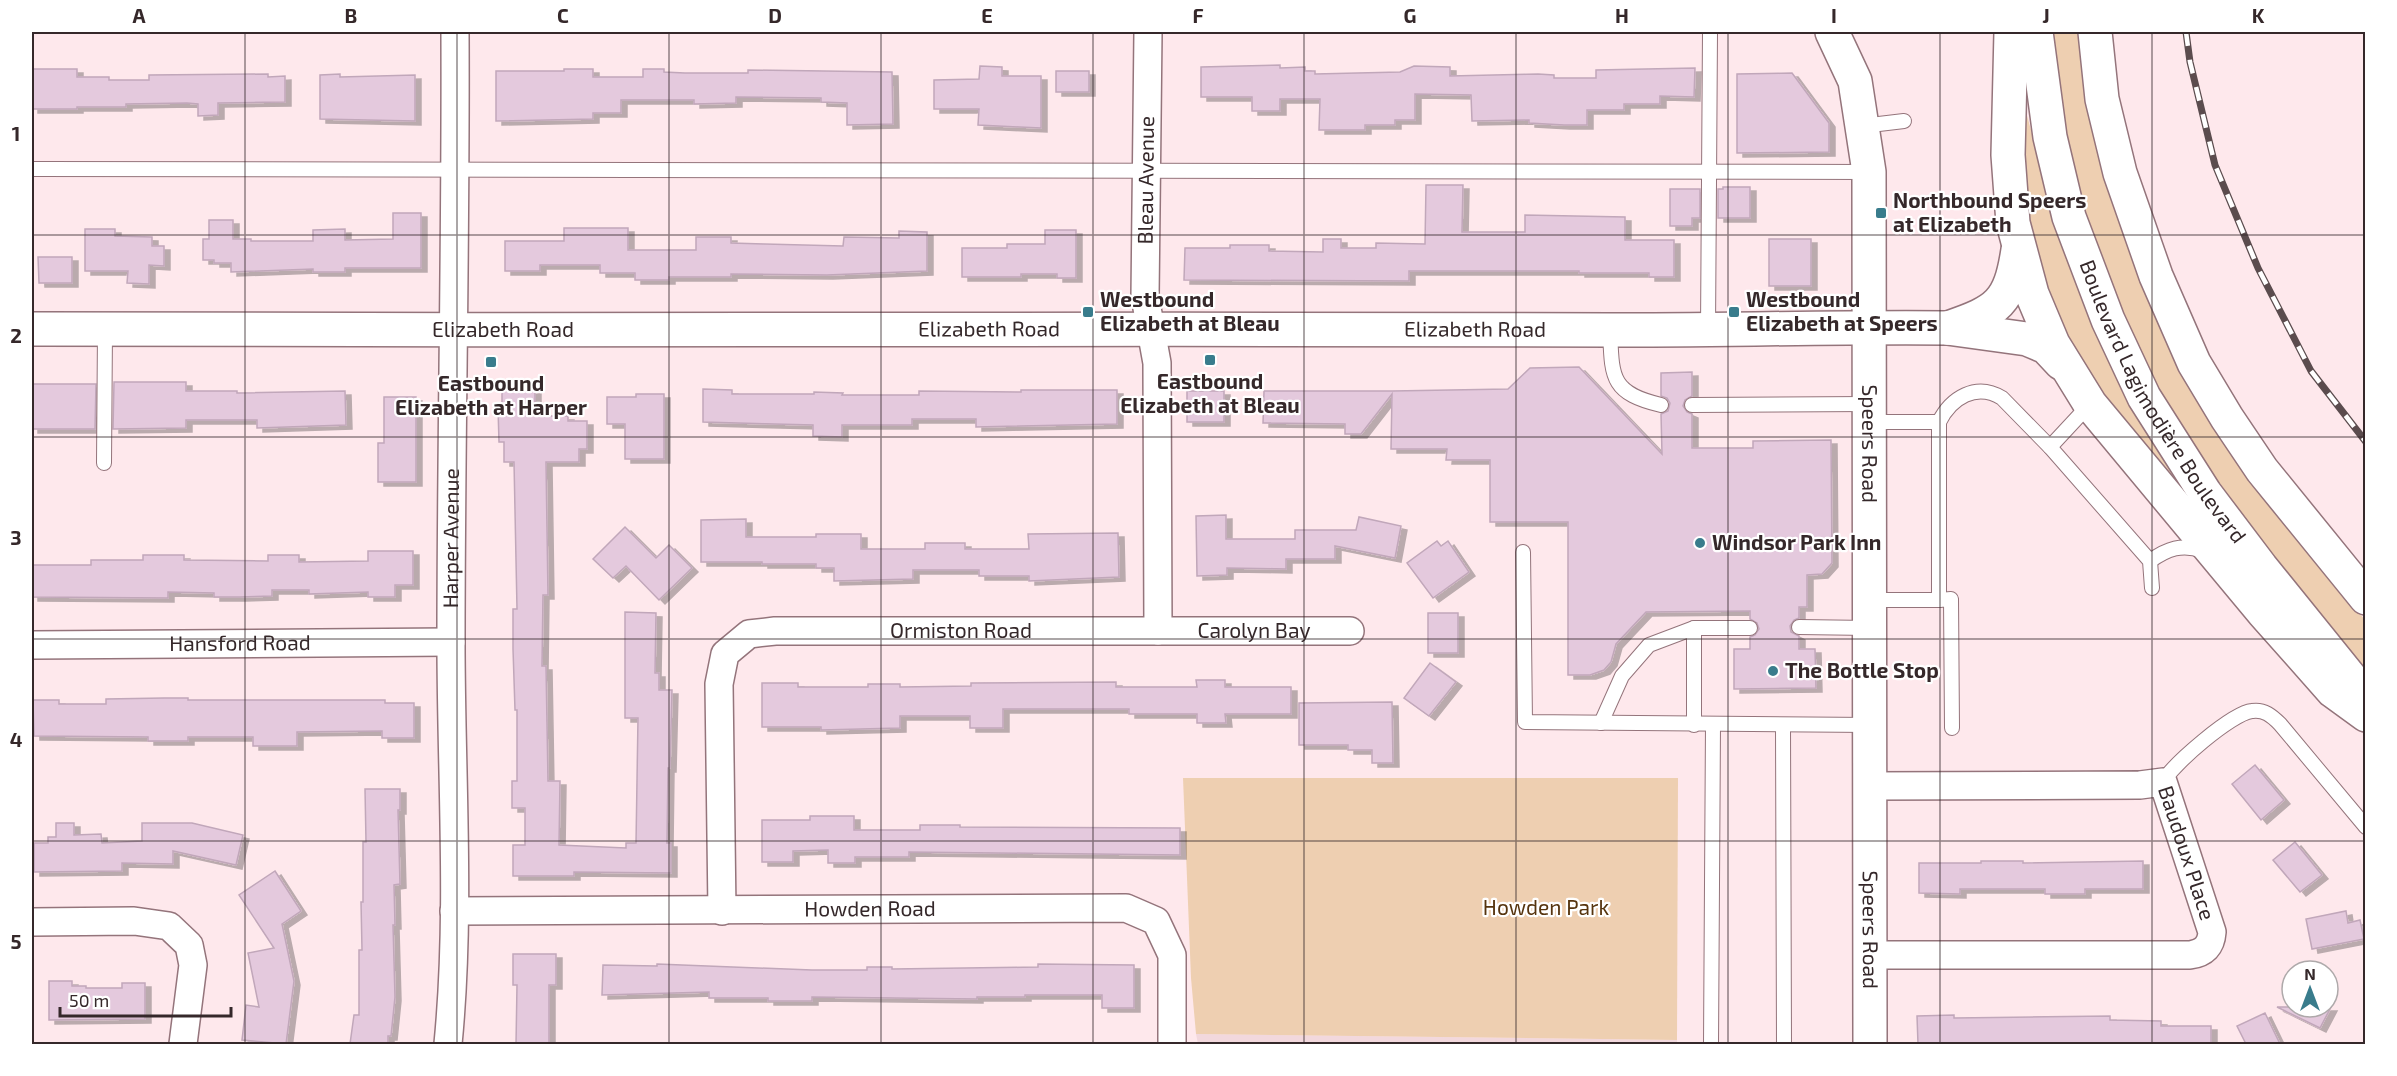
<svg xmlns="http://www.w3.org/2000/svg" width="2397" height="1076" font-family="'Exo 2',sans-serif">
<defs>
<filter id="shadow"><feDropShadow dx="6" dy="4" stdDeviation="0" flood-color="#0004"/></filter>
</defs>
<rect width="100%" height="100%" fill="#fee8ec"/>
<!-- built -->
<polygon fill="#f2d8dd" points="1196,1034 1677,1040 1677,1044 1198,1044"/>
<!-- green -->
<g fill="#eecfb1">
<path d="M2045,32H2079L2084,69L2101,149L2309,552L2365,620V672C2316,611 2265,550 2219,486C2171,419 2135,346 2105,269C2095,242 2084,215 2076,188C2062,137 2055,83 2045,32Z"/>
<polygon points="2026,112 2038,155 2229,549 2114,418 2055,322 2023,208 2023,113"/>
<polygon points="1183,778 1678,778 1677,1040 1196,1034 1191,978"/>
</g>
<!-- building -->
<g fill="#e4c9dd" stroke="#c1a7ba" stroke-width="1.5" filter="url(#shadow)">
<polygon points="1280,65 1280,68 1305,67 1305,71 1315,71 1315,74 1400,72 1414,66 1450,67 1450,76 1538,74 1554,75 1554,78 1596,78 1596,70 1695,68 1694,97 1660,96 1660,104 1624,104 1624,110 1587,110 1587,125 1564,125 1529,123 1529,120 1472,121 1471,95 1415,94 1415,120 1395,120 1395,125 1365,125 1365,130 1319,130 1320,99 1280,99 1280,111 1252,111 1252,97 1201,97 1201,67"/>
<polygon points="980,66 1002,67 1002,76 1041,76 1041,128 978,125 979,109 934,109 934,80 979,79"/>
<polygon points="32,69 77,69 77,77 109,77 109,80 149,80 149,75 268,74 268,77 285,76 285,102 218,103 218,115 198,116 198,104 187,103 126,104 126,107 77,107 77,109 32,109"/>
<polygon points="564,69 593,69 593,77 643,77 643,69 664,69 664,72 685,73 748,73 748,70 892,72 893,124 847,125 847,103 821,102 821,98 736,97 736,103 694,104 694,100 621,100 621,113 593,113 593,119 496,121 496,71 564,71"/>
<rect x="1056" y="71" width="33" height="21"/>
<polygon points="1792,73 1829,123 1829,152 1737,153 1737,74"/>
<polygon points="340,74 340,77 415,75 415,121 320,119 320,75"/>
<polygon points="1426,185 1463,185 1462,232 1525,232 1525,215 1625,217 1625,240 1674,240 1674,277 1649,277 1649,273 1579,273 1579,271 1409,271 1409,281 1184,280 1185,248 1230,248 1230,245 1269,245 1269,251 1323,252 1323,239 1341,239 1341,248 1376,248 1376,243 1425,244"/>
<polygon points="1723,187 1750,187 1750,218 1718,218 1718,189 1723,189"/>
<polygon points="1670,189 1700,189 1700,218 1692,218 1692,226 1670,226"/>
<polygon points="393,213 421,213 421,268 345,268 345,272 313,272 313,269 231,272 231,263 214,263 214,260 203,260 203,239 209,239 209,220 233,220 233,239 251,239 251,241 313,241 313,230 345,229 345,240 393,239"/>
<polygon points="564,228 628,228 628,250 696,250 696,237 731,237 731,243 843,246 844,237 899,238 899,231 927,232 927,271 827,275 731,274 731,277 669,277 669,280 635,280 635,273 600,273 600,265 540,265 540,271 505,271 505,241 564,241"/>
<polygon points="85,229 115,229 115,236 152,237 152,246 164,246 164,266 149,265 149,284 127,283 128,271 85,271"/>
<polygon points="1045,230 1076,230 1076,278 1057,278 1057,274 1021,274 1021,277 962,277 962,248 1007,248 1007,244 1045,244"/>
<rect x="1769" y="239" width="42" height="47"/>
<polygon points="38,257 72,257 72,283 39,283"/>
<polygon points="1579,367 1662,454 1661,414 1668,411 1670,403 1667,398 1661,396 1661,373 1692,372 1692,396 1685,400 1683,406 1687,412 1692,414 1692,448 1753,448 1753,441 1831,440 1832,563 1822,574 1807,575 1807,607 1799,607 1799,618 1794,620 1790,626 1791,632 1799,636 1799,649 1815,649 1816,688 1734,689 1734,649 1750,649 1750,637 1755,635 1759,629 1757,623 1750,619 1750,611 1646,612 1616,644 1611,662 1604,670 1590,675 1568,675 1568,522 1490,522 1490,460 1446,460 1447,449 1391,449 1392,394 1361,434 1345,434 1345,424 1263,423 1264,391 1392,391 1508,389 1530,368"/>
<polygon points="114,382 186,382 186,391 237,391 237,393 345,391 346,425 257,428 257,420 186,420 186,428 113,429"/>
<polygon points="32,384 96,384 95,429 32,429"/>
<polygon points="703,389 732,390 732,394 814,394 814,392 843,393 842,395 919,395 919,391 1021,392 1021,390 1117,390 1117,424 976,427 976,419 912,419 912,425 842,425 842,437 813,436 813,425 703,422"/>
<polygon points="535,390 535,416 568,416 568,421 587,421 587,449 579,449 579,462 546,462 548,595 543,595 542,666 546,666 548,781 560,781 559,845 626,848 626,843 636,843 638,718 625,718 625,612 656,613 655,673 659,673 659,690 672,690 670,768 668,768 667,843 671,843 671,873 574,872 574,876 513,876 513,845 525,845 525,808 512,808 512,781 517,781 517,710 515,710 513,649 513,609 517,609 514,462 504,462 504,442 499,442 498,408 502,408 502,391"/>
<rect x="1187" y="391" width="37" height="31"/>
<polygon points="636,394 664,394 664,459 625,459 625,424 607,424 607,397 636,397"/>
<polygon points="384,397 416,397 416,482 378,482 378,443 384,443"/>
<polygon points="1226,515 1226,539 1295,539 1295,530 1356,530 1359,517 1401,526 1395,558 1335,546 1335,559 1286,559 1286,569 1227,568 1227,575 1197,576 1196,516"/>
<polygon points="746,519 746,537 816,537 816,534 861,534 861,549 925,549 925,543 965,543 965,549 1029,549 1028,534 1118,533 1119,577 1029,581 1029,576 979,576 979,570 913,570 913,579 834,581 834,568 816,568 816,564 762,564 762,562 701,562 701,520"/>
<polygon points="625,527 656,558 669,545 692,568 659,600 626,566 613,578 593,559"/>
<polygon points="1437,541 1441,546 1448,541 1469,572 1433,598 1407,563"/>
<polygon points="368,551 413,551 413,585 395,585 395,597 368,597 368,592 309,594 309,590 272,590 272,596 240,597 214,597 214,593 168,592 168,598 32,597 32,565 91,565 91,560 143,560 143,555 184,555 184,560 268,561 268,555 299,555 299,562 368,561"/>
<rect x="1428" y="613" width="30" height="40"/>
<polygon points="1430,663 1456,682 1429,716 1404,698"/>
<polygon points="1196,680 1225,680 1225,687 1291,687 1291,714 1225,714 1226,723 1197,723 1197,714 1129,714 1129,709 1003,709 1003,728 970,728 970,716 900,716 900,728 821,730 821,727 762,727 762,683 798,683 798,687 868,687 868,684 900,684 900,687 971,686 971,683 1116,682 1116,687 1197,687"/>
<polygon points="164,698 188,698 188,700 385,700 385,703 414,703 414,738 382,738 382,731 297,732 297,746 253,746 253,737 188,737 188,741 148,741 148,737 34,736 33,700 59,700 59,704 106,704 106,699"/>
<polygon points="1392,702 1393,763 1372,763 1372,750 1348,750 1348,745 1299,745 1299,703"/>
<polygon points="2255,765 2284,800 2261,820 2232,784"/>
<polygon points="365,789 400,789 400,810 398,810 400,884 394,885 395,925 393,925 395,997 391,1036 388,1036 388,1044 350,1044 354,1015 359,1015 359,950 362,950 361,902 363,902 363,842 366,842"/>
<polygon points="810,816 854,816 854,830 920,830 920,825 960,825 960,827 1180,828 1180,855 909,852 909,857 855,857 855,863 828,863 828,850 793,851 793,862 762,862 762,820 810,820"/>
<polygon points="56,823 74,823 74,835 101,834 102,843 142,841 142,823 192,823 243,835 236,865 173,851 173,864 122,863 122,871 34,872 34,843 48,843 48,837 56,837"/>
<polygon points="2295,842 2322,875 2300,892 2273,860"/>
<polygon points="1981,861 2023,861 2023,863 2143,861 2143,889 2085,889 2085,894 2045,894 2045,889 1960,889 1960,894 1919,893 1919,863 1981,863"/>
<polygon points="275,871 301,911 282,924 294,981 286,1044 242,1040 246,1005 259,1007 248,953 274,948 239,895"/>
<polygon points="2346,911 2348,923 2360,920 2364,939 2312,949 2306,919"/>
<polygon points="513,954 556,954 556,985 549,985 549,1044 516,1044 517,985 513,985"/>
<polygon points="657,964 812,970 867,970 867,967 892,967 892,969 1038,967 1038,964 1134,965 1134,1008 1102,1008 1102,995 1025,995 1025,997 977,997 977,999 812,997 812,1001 768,1001 768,998 709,998 709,992 602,995 603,965 657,966"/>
<polygon points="49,981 72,981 72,986 86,986 86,988 122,988 122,983 145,983 145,1019 49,1020"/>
<polygon points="2277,1007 2331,1007 2320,1028"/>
<polygon points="2265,1013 2280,1044 2246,1044 2237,1026"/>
<polygon points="1954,1015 1954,1018 2110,1016 2110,1020 2161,1021 2161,1026 2211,1026 2211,1044 1918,1044 1917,1016"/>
</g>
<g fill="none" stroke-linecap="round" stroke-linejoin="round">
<!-- service casing -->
<g stroke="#94747b" stroke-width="16">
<g id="service">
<polyline points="1862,126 1904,121"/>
<polyline points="32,169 1869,172"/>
<path d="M1610,330C1612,377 1610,393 1661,405"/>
<polyline points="1708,330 1710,32"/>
<polyline points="1692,405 1869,404"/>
<polyline points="1869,422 1939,422 1939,600 1870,600"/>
<path d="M1939,422C1951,398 1976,382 2002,398L2050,447L2150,561L2152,588"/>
<polyline points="2050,447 2090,404"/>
<polyline points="104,463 105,330"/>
<polyline points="1523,552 1525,722 1870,725"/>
<path d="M2150,561C2167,549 2182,543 2203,551"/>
<polyline points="1939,600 1951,599 1952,728"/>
<polyline points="1799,627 1869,628"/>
<polyline points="1694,628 1750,628"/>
<polyline points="1601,723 1622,676 1649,645 1694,628 1694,725"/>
<polyline points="1783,725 1784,1044"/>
<path d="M2163,782C2172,765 2232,713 2252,711C2264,709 2272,716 2280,724L2366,827"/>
<polyline points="1711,1044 1713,725"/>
</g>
</g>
<!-- minor casing -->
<g stroke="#94747b" stroke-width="30">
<g id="minor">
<path id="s1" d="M1158,631H1350"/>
<path id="s2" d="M32,645L451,642"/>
<path id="s3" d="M1870,786L2140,785L2163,782L2212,932C2211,946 2204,953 2190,955H1871"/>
<path id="s4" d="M454,911L1126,908L1156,921L1172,955V1044"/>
<path id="s5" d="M722,911L719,684L725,654L749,634L775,631H1158L1157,363L1145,297L1148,32"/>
<polyline points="32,922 134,921 169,926 189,945 193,965 183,1044"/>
<path id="s6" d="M448,1044C461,911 451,776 451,643C451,439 456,235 455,32"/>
</g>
</g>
<!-- tertiary casing -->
<g stroke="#94747b" stroke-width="36">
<g id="tertiary">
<path id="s7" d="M1832,32L1855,81L1869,172L1870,1044"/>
<path id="s8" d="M32,329C558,331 1084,328 1610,330C1723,330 1835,327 1947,328"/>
</g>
</g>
<!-- primary casing -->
<g stroke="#94747b" stroke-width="36">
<g id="primary">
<polyline points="2011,32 2008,155 2013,223 2032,294 2053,344 2090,404 2263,612 2333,691 2366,715"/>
<path id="s9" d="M2036,32L2050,137L2069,217L2108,320L2144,397L2205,493L2261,567L2358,687"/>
<polyline points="2095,32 2102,99 2120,173 2156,276 2194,363 2227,418 2262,470 2366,598"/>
<polyline points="1947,328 2027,339 2046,347 2061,363"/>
<path d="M1948,328C1998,311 2010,303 2018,250"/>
</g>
</g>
<!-- service -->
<use href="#service" stroke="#fff" stroke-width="14"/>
<!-- minor -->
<use href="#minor" stroke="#fff" stroke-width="27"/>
<!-- tertiary -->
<use href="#tertiary" stroke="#fff" stroke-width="33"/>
<!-- primary -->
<use href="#primary" stroke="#fff" stroke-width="33"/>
<!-- rail casing -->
<g stroke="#5b4c4e" stroke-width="7">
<polyline id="rail" points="2186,32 2190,62 2215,165 2258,268 2311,371 2366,442"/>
</g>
<!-- rail -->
<use href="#rail" stroke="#fff" stroke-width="4.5" stroke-dasharray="14" stroke-linecap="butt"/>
</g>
<!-- grid -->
<path fill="none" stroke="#35282a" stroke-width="1.5" stroke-opacity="0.55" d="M245,32V1044M457,32V1044M669,32V1044M881,32V1044M1093,32V1044M1304,32V1044M1516,32V1044M1728,32V1044M1940,32V1044M2152,32V1044M32,235H2366M32,437H2366M32,639H2366M32,841H2366"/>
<!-- markers -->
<g fill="#397c8c" stroke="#fff" stroke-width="2">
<rect x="1875" y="207" width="12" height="12" rx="3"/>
<rect x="1082" y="306" width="12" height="12" rx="3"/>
<rect x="1728" y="306" width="12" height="12" rx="3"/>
<rect x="1204" y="354" width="12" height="12" rx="3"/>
<rect x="485" y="356" width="12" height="12" rx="3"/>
<circle cx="1700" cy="543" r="6"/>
<circle cx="1773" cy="671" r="6"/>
</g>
<g text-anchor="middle" stroke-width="4.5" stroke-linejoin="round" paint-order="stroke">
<!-- street labels -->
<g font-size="21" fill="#35282a" stroke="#fff">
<text dy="7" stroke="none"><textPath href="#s5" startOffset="1150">Bleau Avenue</textPath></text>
<text dy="7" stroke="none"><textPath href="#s8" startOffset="957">Elizabeth Road</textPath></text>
<text dy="7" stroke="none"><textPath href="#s8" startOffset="1443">Elizabeth Road</textPath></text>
<text dy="7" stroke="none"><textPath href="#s8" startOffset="471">Elizabeth Road</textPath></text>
<text dy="7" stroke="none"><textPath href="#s9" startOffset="396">Boulevard Lagimodière Boulevard</textPath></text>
<text dy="7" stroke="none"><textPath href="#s7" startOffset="418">Speers Road</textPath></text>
<text dy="7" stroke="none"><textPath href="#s6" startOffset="506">Harper Avenue</textPath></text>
<text dy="7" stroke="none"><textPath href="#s5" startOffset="501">Ormiston Road</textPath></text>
<text dy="7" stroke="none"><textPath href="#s1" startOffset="96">Carolyn Bay</textPath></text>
<text dy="7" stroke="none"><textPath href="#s2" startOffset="208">Hansford Road</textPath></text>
<text dy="7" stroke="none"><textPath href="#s3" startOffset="368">Baudoux Place</textPath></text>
<text dy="7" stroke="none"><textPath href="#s4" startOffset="416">Howden Road</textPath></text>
<text dy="7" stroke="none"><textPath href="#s7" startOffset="904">Speers Road</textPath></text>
</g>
<!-- poi labels -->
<g font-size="21" font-weight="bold" fill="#35282a" stroke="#fff" text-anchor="start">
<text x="1893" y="208">Northbound Speers<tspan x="1893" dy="24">at Elizabeth</tspan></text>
<text x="1100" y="307">Westbound<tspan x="1100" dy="24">Elizabeth at Bleau</tspan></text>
<text x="1746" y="307">Westbound<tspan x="1746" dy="24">Elizabeth at Speers</tspan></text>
<text x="1210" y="389" text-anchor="middle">Eastbound<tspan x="1210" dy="24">Elizabeth at Bleau</tspan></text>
<text x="491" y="391" text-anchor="middle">Eastbound<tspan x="491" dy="24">Elizabeth at Harper</tspan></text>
<text x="1712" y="550">Windsor Park Inn</text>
<text x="1785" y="678">The Bottle Stop</text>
</g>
<!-- park labels -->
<g font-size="21" fill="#56340e" stroke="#fff">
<text x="1546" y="915">Howden Park</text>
</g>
</g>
<!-- border -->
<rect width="2397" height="1076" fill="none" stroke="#ffffff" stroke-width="66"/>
<!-- north arrow -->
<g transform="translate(2310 989)"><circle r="28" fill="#ffffff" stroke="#aea9aa" stroke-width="1.5"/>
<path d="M0-4.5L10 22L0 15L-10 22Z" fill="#397c8c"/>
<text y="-9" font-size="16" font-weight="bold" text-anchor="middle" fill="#35282a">N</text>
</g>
<!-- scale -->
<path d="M60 1007v9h171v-9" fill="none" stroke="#35282a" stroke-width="3"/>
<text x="69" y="1007" font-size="18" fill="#35282a" stroke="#ffffff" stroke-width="4.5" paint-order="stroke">50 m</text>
<rect x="33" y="33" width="2331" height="1010" fill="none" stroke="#35282a" stroke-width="2"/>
<g font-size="20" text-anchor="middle" font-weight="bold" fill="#35282a">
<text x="139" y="23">A</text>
<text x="351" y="23">B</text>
<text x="563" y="23">C</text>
<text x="775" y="23">D</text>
<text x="987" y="23">E</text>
<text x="1198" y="23">F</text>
<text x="1410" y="23">G</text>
<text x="1622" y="23">H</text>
<text x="1834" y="23">I</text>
<text x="2046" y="23">J</text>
<text x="2258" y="23">K</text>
<text x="16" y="141">1</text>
<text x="16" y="343">2</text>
<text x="16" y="545">3</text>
<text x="16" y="747">4</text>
<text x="16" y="949">5</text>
</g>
</svg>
